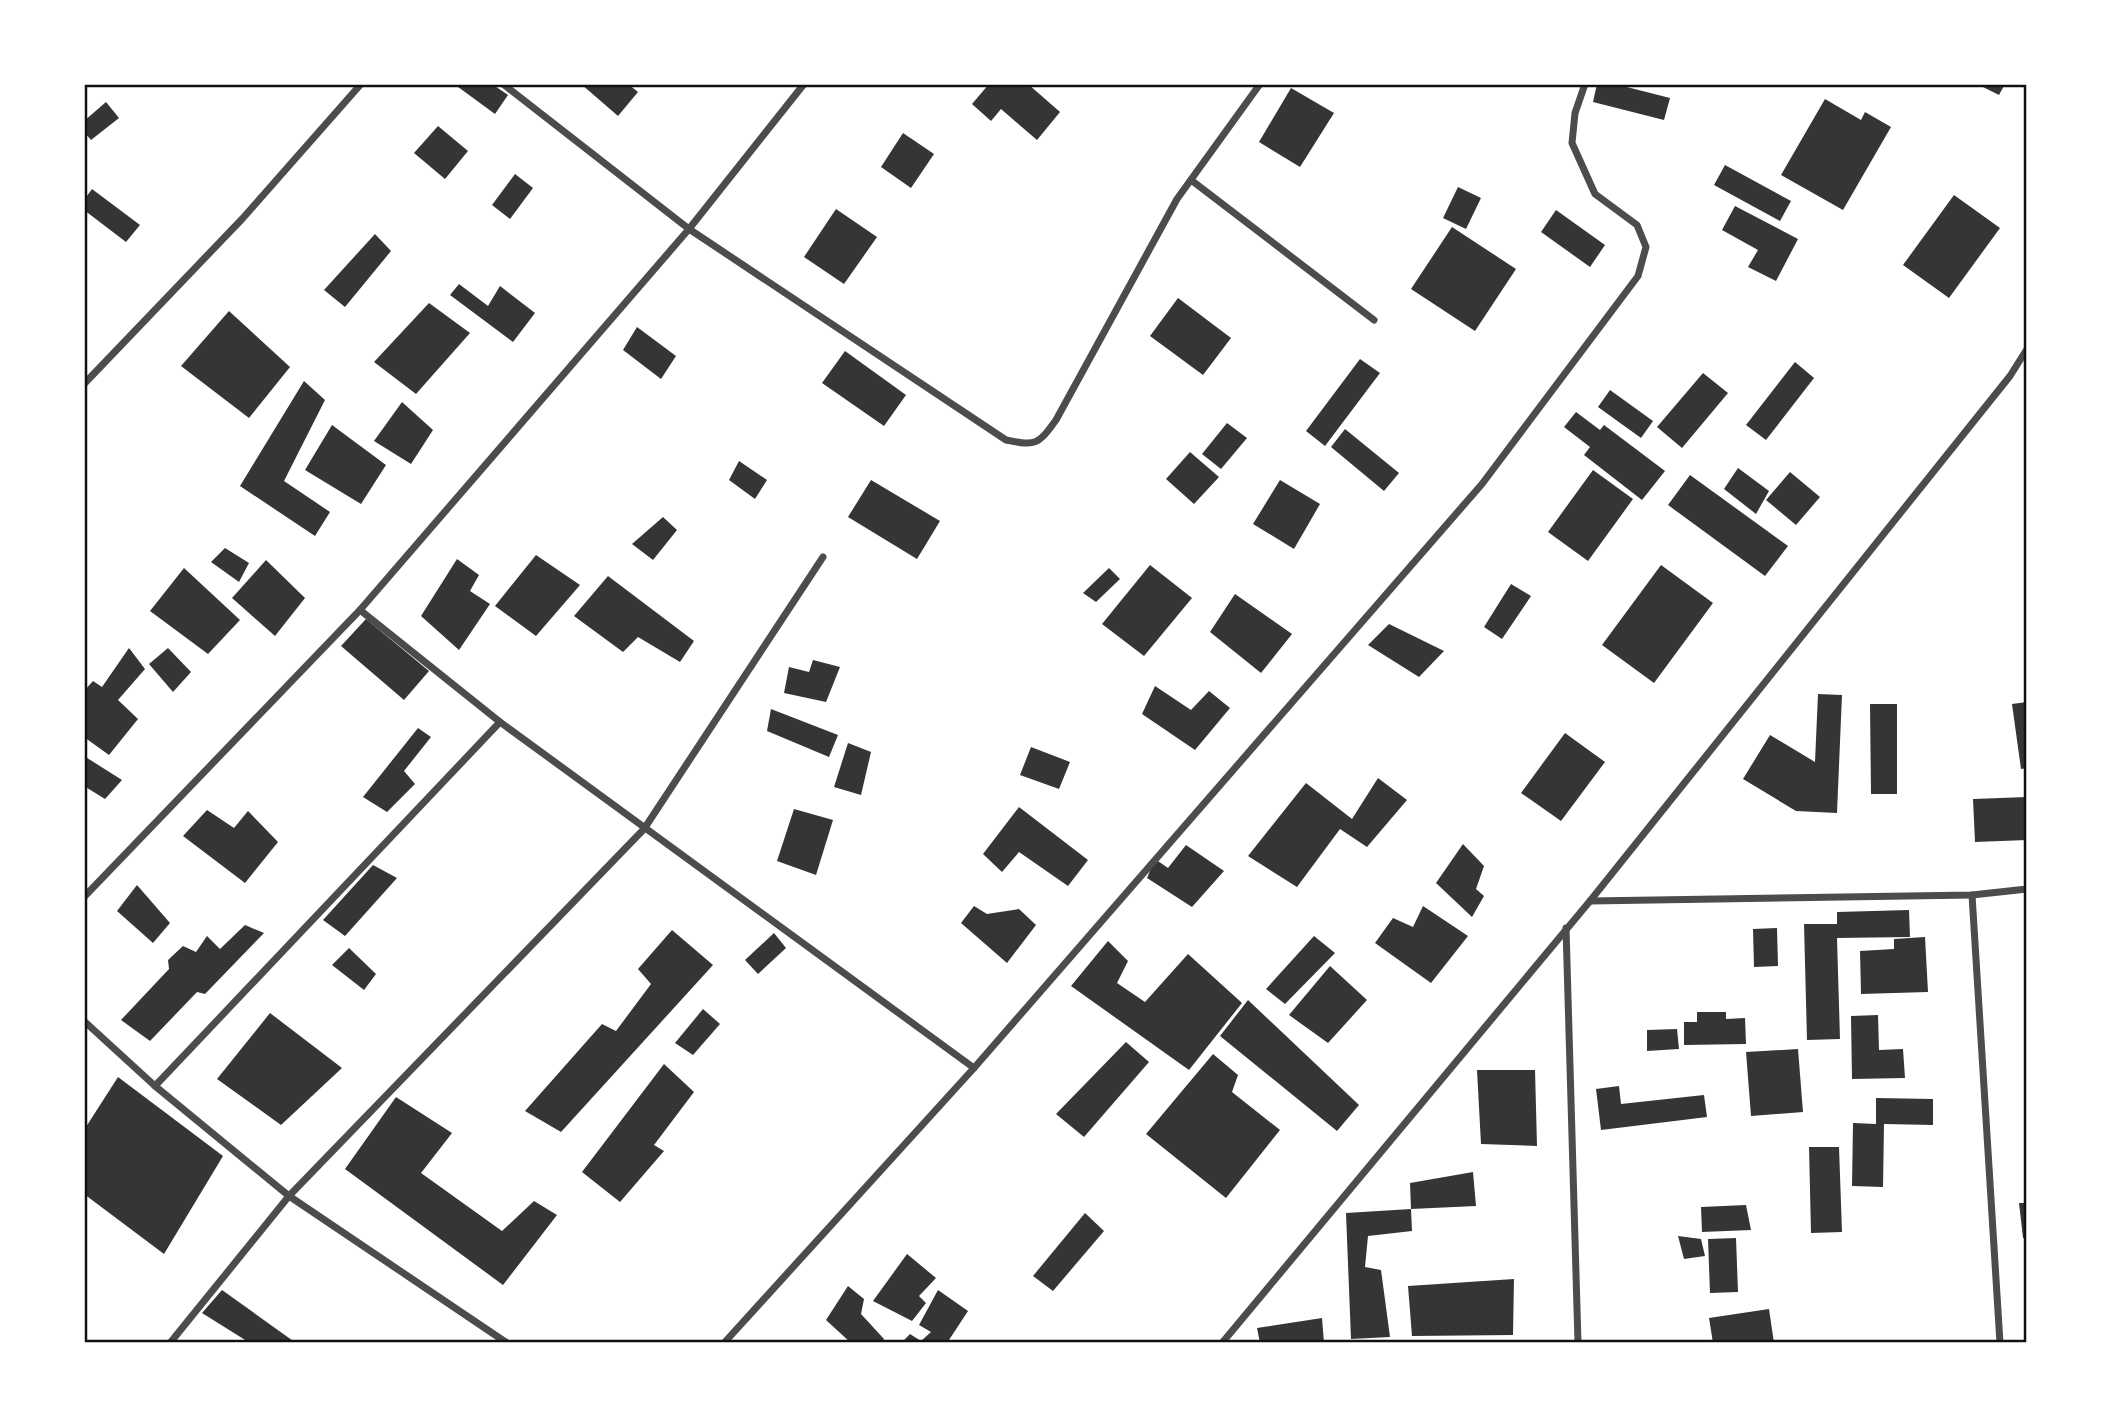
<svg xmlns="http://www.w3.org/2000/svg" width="2111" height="1427" font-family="Ubuntu,sans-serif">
<rect width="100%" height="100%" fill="#fff"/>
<!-- building -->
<g fill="#353535">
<polygon points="454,84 492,84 508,95 495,114"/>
<polygon points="581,84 628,84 638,92 618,116"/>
<polygon points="989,84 1028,84 1060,112 1037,140 1001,109 991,121 972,104"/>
<polygon points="1597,84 1615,84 1670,98 1664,120 1593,102"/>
<polygon points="1985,84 2005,84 1999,95 1983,87"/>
<polygon points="1291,88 1334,113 1300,167 1259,142"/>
<polygon points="1825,99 1861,120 1865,112 1891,127 1843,210 1781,175"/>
<polygon points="106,102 119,118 91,140 84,132 84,121"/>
<polygon points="438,126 468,151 445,179 414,153"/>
<polygon points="903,133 934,154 911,188 881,167"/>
<polygon points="1725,165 1791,201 1780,221 1714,185"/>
<polygon points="515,174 533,188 510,219 492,205"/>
<polygon points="1458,187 1481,198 1466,229 1443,218"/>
<polygon points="92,189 140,225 126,242 84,210 84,200"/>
<polygon points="1954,195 2000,228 1949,298 1903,265"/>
<polygon points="1735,206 1798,239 1776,281 1748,267 1758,250 1722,230"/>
<polygon points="836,209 877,237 844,284 804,257"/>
<polygon points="1556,210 1605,245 1590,267 1541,232"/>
<polygon points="1452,227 1516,269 1475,331 1411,289"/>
<polygon points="375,234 391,251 345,307 324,290"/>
<polygon points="459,284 488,306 500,286 535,313 513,342 450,295"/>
<polygon points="1178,298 1231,338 1203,375 1150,336"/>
<polygon points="429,303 470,333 416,394 374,362"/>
<polygon points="229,311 290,367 249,418 181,366"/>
<polygon points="637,327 676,356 661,379 623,350"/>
<polygon points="845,351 906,395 884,426 822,383"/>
<polygon points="1360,359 1380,373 1325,446 1306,431"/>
<polygon points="1795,362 1814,378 1766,440 1746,425"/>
<polygon points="1703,373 1728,393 1682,448 1657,427"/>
<polygon points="304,381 325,400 284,481 330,512 315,536 240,486"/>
<polygon points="1610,390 1653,421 1641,438 1598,407"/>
<polygon points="402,402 433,430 411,464 374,441"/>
<polygon points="1576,412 1600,430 1604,425 1665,471 1642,500 1584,455 1590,447 1564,427"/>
<polygon points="1227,423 1247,438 1221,469 1202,454"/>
<polygon points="332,425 386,465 361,504 305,470"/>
<polygon points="1345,429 1399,473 1384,491 1331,447"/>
<polygon points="1190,452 1219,477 1194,504 1166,479"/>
<polygon points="739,461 767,480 755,499 729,480"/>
<polygon points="1738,468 1769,491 1756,514 1724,489"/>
<polygon points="1593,470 1633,499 1588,561 1548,532"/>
<polygon points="1790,472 1820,497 1796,525 1766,500"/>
<polygon points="1690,475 1788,546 1765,576 1668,505"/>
<polygon points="871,480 940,521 917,559 848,517"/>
<polygon points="1280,480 1320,504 1294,549 1253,524"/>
<polygon points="663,517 677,530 653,560 632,544"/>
<polygon points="225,548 249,563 239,582 211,562"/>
<polygon points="536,555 580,585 536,636 495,606"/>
<polygon points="457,559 479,575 470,591 490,604 459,650 421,616"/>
<polygon points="266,560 305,598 275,636 232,598"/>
<polygon points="1150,565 1192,598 1144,656 1102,624"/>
<polygon points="1661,565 1713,603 1654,683 1602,645"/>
<polygon points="184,568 240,620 208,654 150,611"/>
<polygon points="1109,568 1120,579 1096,602 1083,593"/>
<polygon points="608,576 694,641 680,662 638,637 623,652 574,616"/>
<polygon points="1511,584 1531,596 1502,639 1484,627"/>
<polygon points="1235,594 1292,634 1261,673 1210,632"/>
<polygon points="366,619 429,671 404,700 341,646"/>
<polygon points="1389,624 1444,651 1419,677 1368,645"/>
<polygon points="129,648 145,669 118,700 138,719 109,755 84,737 84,691 93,681 102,687"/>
<polygon points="168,648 191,672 173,692 149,664"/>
<polygon points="813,660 840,667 826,702 784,693 789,667 809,672"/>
<polygon points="1155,686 1191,710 1209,691 1230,708 1195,750 1142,714"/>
<polygon points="1818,694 1842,695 1837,813 1796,811 1743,779 1770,735 1815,762"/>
<polygon points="2027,702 2027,768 2021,769 2012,704"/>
<polygon points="1870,704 1897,704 1897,794 1871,794"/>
<polygon points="771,709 838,735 829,757 767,731"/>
<polygon points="418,728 431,737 404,771 415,784 387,812 363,797"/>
<polygon points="1565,733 1605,762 1561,821 1521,793"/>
<polygon points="848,743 871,752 861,795 834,787"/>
<polygon points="1031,747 1070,762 1059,789 1020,775"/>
<polygon points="84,756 122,780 105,799 84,786"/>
<polygon points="1378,778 1407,800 1367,847 1340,829 1297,887 1248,856 1306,783 1352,819"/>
<polygon points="2027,797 2027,840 1975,842 1973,799"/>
<polygon points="1019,807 1088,860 1068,886 1019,852 1002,872 983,854"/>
<polygon points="794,809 833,820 816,875 777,861"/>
<polygon points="207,810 234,828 248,811 278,842 245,883 183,836"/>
<polygon points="1463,844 1484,866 1476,889 1484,896 1472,917 1436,883"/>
<polygon points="1186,845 1224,871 1192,907 1147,878 1155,859 1168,868"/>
<polygon points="373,865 397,878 345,936 323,920"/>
<polygon points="137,885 170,923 153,943 117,911"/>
<polygon points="974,906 987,914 1019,909 1036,925 1007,963 961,923"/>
<polygon points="1423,906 1468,936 1431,983 1375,943 1393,918 1413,927"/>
<polygon points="1909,910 1910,937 1837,938 1840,1039 1807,1040 1804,924 1837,924 1837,912"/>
<polygon points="245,925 264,933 205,994 197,992 150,1041 121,1020 169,969 168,960 183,946 196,952 207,936 220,949"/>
<polygon points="1777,928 1778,966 1754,967 1753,929"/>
<polygon points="672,930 713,965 561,1132 525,1111 602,1024 616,1031 651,984 638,969"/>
<polygon points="774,933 786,948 758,974 745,960"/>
<polygon points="1314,936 1335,953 1285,1004 1266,989"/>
<polygon points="1925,937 1928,992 1861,994 1860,951 1894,949 1894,939"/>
<polygon points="1108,941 1128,961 1117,983 1145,1002 1188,954 1242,1003 1189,1070 1071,986"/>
<polygon points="349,948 376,974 364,990 332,965"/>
<polygon points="1330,966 1367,1000 1328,1043 1289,1015"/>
<polygon points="1248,1000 1359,1105 1337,1131 1220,1036"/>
<polygon points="703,1009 720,1024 693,1055 675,1043"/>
<polygon points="1697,1012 1726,1012 1726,1019 1745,1018 1746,1044 1684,1045 1684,1022 1697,1022"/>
<polygon points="270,1013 342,1068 281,1125 217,1079"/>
<polygon points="1878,1015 1879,1050 1903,1049 1905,1078 1852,1079 1851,1016"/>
<polygon points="1677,1029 1679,1049 1647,1051 1647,1030"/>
<polygon points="1126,1042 1149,1062 1084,1137 1056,1114"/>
<polygon points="1798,1049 1803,1112 1751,1116 1746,1052"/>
<polygon points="1213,1054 1238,1075 1232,1092 1280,1130 1226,1198 1146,1134"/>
<polygon points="664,1064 694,1092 654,1145 664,1151 620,1202 582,1172"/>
<polygon points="1477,1070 1535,1070 1537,1146 1481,1144"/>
<polygon points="118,1077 223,1156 164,1254 84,1194 84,1130"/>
<polygon points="1619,1086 1621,1104 1704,1095 1707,1117 1601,1130 1596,1089"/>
<polygon points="396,1097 452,1133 421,1173 502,1231 534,1201 557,1215 503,1285 345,1169"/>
<polygon points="1876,1098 1933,1099 1933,1125 1884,1124 1883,1187 1852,1186 1853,1123 1876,1124"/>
<polygon points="1809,1147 1839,1147 1842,1232 1811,1233"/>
<polygon points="1473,1172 1476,1206 1411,1209 1410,1183"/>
<polygon points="2019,1203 2027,1203 2027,1238 2023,1238"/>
<polygon points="1746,1205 1751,1230 1702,1232 1701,1207"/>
<polygon points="1411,1209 1412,1231 1368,1236 1365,1267 1381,1270 1390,1337 1351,1339 1346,1213"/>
<polygon points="1085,1213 1104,1231 1053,1291 1033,1276"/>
<polygon points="1678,1236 1701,1239 1705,1256 1684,1259"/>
<polygon points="1736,1238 1738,1292 1710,1293 1708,1239"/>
<polygon points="907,1254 936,1278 919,1296 926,1303 912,1321 873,1301"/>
<polygon points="1514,1279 1513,1335 1412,1336 1408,1286"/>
<polygon points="848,1286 864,1299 861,1314 884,1339 881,1343 851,1343 826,1320"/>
<polygon points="222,1290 296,1343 250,1343 202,1313"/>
<polygon points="938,1290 968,1311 947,1343 901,1343 910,1334 921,1341 931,1332 919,1325"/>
<polygon points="1769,1309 1774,1343 1713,1343 1709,1318"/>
<polygon points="1322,1318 1324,1343 1260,1343 1257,1328"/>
</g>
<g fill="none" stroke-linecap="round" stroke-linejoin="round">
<!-- minor -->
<g stroke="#4c4c4c" stroke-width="7">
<path d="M503,84L689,229L1006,440C1036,446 1038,445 1056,420L1177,199L1260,84"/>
<polyline points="1191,180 1374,320"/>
<polyline points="84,384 243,218 361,84"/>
<polyline points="360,610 500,722 974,1068"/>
<polyline points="1972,895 2000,1343"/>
<polyline points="84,897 360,610 689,229 804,84"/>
<polyline points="1590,901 1972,895 2027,889"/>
<polyline points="1566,928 1578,1343"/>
<polyline points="84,1021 155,1086 289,1196 507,1343"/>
<polyline points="155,1086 500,722"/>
<polyline points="170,1343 289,1196 644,829 823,557"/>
<polyline points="724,1343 974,1068 1482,484 1638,276 1646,247 1637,225 1595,194 1572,143 1575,113 1585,84"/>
<polyline points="1222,1343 1590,901 2010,376 2027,349"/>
</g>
</g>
<!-- border -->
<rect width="2111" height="1427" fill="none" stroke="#ffffff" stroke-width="172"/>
<rect x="86" y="86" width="1939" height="1255" fill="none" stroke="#111" stroke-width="2.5"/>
</svg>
